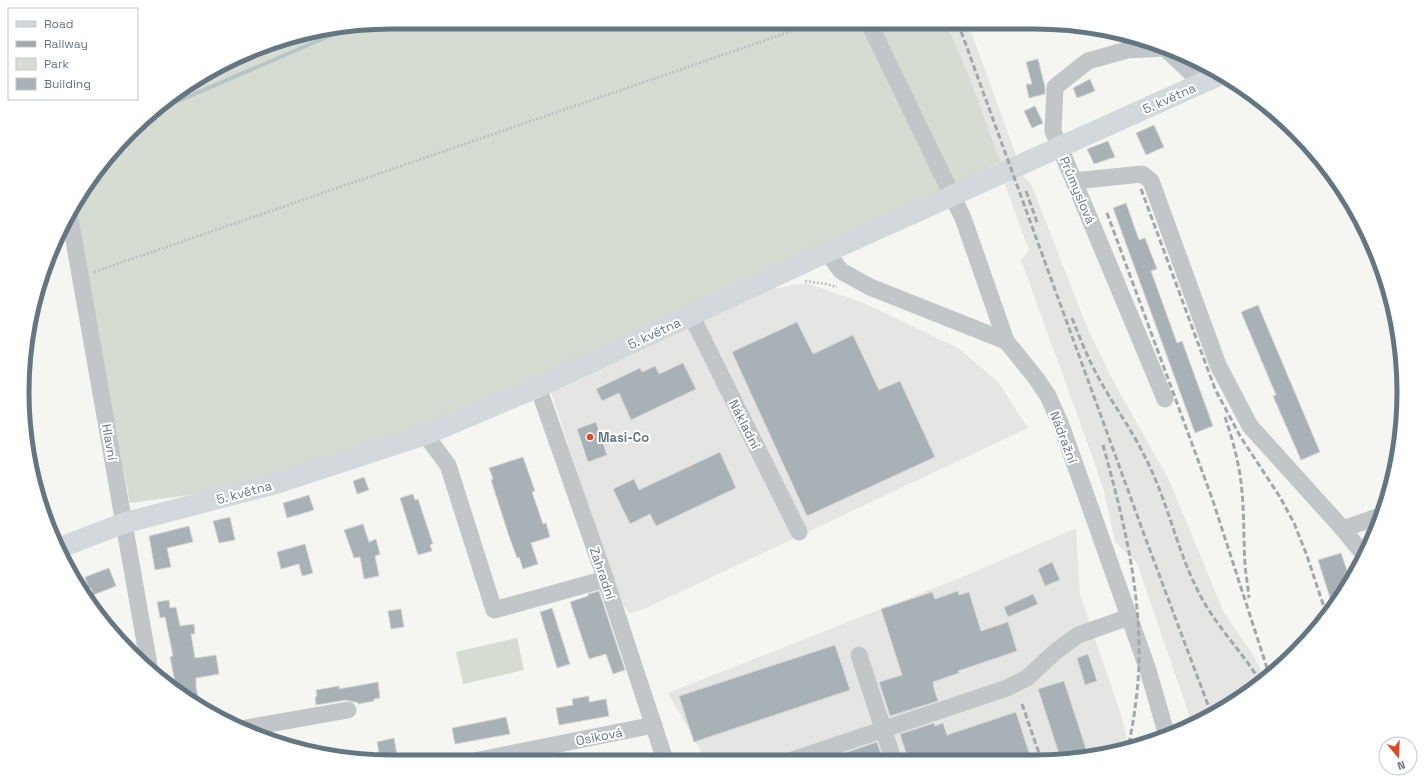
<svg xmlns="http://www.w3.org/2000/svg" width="1426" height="784" font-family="'Space Grotesk',sans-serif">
<rect width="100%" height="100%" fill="#f5f5f1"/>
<!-- built -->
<g fill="#e5e6e4">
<polygon points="947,23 968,23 1024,177 1031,184 1087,327 1111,377 1169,480 1224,613 1250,650 1265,677 1240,700 1192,723 1137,563 1115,542 1104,491 1084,433 1021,260 1029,250 1005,185"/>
<polygon points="806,283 864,303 958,348 998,382 1028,428 644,609 629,613 617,595 551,392 771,289"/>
<polygon points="1076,528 1080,595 1121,715 1129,748 1082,759 706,760 668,693 972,573"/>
</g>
<!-- green -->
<g fill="#d6dcd2">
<polygon points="392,22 946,23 969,76 1000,162 907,208 437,424 232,489 130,503 73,211 84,187 167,99 273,42"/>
<polygon points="517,638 524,670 463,684 456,652"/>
</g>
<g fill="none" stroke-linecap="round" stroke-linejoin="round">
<!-- stream -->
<polyline stroke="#b7c5c8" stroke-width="4" points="155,111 343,30"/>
</g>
<!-- building -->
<g fill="#a8b1b6" stroke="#d6d6d4">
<polygon points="1038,59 1045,87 1045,94 1029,98 1026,84 1032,84 1026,62"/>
<polygon points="1090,79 1095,91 1077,98 1073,88"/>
<polygon points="1035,106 1043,123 1032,128 1024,111"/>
<polygon points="1154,125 1164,147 1146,155 1136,133"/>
<polygon points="1108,141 1115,157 1094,164 1087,149"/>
<polygon points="1126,203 1139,240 1145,238 1157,269 1151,271 1177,343 1182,341 1213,426 1195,433 1113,208"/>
<polygon points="1258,305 1320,452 1301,460 1273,396 1276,395 1241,312"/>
<polygon points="797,322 813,354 853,335 879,390 900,381 935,457 807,516 732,352"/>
<polygon points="683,363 696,389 631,420 619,393 602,401 596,389 640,368 642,372 655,366 659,374"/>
<polygon points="596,422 607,455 588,462 577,429"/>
<polygon points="720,452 736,488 656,526 650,514 630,524 613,489 634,479 639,490"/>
<polygon points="523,457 535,491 532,492 543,524 546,523 550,537 531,543 538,564 523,569 519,557 517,558 509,536 491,480 493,479 489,468"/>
<polygon points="364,477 369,490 357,494 353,481"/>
<polygon points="413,494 415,500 418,499 433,544 430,545 432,551 418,555 400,498"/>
<polygon points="309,495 314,510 287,518 283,503"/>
<polygon points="230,517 235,540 219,543 213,521"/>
<polygon points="363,524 369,542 376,539 380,554 375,556 379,576 364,579 360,557 354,558 344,530"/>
<polygon points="189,526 193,542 167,548 171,567 155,570 149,536"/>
<polygon points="305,544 313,573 302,576 299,564 281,569 277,552"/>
<polygon points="1341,553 1351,582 1333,607 1318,560"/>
<polygon points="1052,562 1060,580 1045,586 1038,569"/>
<polygon points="109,568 116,586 93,595 91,588 89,589 85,577"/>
<polygon points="599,591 625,670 613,674 606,654 589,659 570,602 588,596 588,594"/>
<polygon points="958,591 959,595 969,592 981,631 1008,622 1017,651 958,671 959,673 933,682 934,685 933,685 938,701 890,716 879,682 902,675 881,609 932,592 935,599"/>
<polygon points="1033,594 1038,604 1008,617 1004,607"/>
<polygon points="169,600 170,608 176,607 180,626 194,624 195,634 191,634 195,658 216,655 219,674 196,678 196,687 200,706 176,687 170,657 173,656 165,617 160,618 157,602"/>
<polygon points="552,608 570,664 557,668 540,612"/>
<polygon points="401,609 404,627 391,629 388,611"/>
<polygon points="835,645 850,690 694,742 679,696"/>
<polygon points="1088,654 1097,681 1085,685 1077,658"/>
<polygon points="1064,681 1086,749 1060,757 1038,689"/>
<polygon points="378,682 380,698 374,699 374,701 358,704 357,702 354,702 346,700 316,705 315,697 317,696 316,690 339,686 339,689"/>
<polygon points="589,696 589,702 606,699 609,716 559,725 556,708 573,705 572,699"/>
<polygon points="1016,712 1031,759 908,759 900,734 934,723 935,726 943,723 947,735"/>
<polygon points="506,717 510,734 455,744 452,728"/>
<polygon points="394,738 397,755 380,758 377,742"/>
<polygon points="877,742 883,760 831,760 830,758"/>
</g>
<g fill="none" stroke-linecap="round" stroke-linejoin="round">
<!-- path -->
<g stroke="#bcbec0" stroke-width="2.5" stroke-dasharray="2 2" stroke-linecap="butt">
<polyline points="94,272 818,22"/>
<polyline points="805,281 826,284 837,287"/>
</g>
<!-- minor -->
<g stroke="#c2c6c9" stroke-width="17">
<polyline points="869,23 963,218 1006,341"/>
<polyline points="1163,48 1127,50 1088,61 1055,87 1053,131 1165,399"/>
<polyline points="1167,50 1202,83"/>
<polyline points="1074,181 1142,174 1151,181 1218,365 1250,426 1343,529 1364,555"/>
<polyline points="70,218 149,665"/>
<polyline points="827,252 841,271 870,287 1006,341 1036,378 1048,396 1061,425 1148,670 1167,736"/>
<polyline points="691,315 799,532"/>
<polyline points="538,387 602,569 665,760"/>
<polyline points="427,434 430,441 448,465 494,610 606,579"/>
<polyline points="1343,529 1383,515"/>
<polyline points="859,655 893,759"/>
<polyline points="246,728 348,710"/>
<polyline points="792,760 1007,688 1027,678 1055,652 1078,635 1129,617"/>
<polyline points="474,761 654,725"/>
</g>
<!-- major -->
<polyline stroke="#d3d8dc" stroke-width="21" points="59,548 124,523 274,484 427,434 538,387 827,252 1222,74"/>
<!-- rail -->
<g stroke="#a1a8ac" stroke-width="3" stroke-dasharray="6 3" stroke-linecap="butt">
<polyline points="958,23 1145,537 1211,713"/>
<polyline points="1141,189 1215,389 1240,436 1280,497 1294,523 1306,553 1327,616"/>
<polyline points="1026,191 1037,222"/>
<polyline points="1107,213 1212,498 1269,674"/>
<path d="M1072,318C1079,336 1087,356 1096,373C1111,402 1131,428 1145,457C1167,499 1176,547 1197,589C1213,623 1241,650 1260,681"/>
<path d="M1225,417C1230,432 1235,448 1238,464C1245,497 1243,531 1245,565C1246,576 1248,587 1249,598"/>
<path d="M1103,445C1121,510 1138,577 1139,645C1140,679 1135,715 1128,748"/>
<polyline points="1022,704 1041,759"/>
</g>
</g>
<!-- markers -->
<circle fill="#e24824" stroke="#fff" stroke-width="1.5" cx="590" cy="437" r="4"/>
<g text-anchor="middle" stroke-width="4" stroke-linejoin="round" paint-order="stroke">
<!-- street labels -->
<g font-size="13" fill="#647682" stroke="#fff">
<text transform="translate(1169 98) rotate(-24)" y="5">5. května</text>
<text transform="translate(1078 190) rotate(67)" y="5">Průmyslová</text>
<text transform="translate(654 333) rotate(-25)" y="5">5. května</text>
<text transform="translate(745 424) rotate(63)" y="5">Nákladní</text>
<text transform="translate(1064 437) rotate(69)" y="5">Nádražní</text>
<text transform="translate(110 442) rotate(80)" y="5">Hlavní</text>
<text transform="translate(244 492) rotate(-15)" y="5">5. května</text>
<text transform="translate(603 573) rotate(71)" y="5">Zahradní</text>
<text transform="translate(599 736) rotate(-11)" y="5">Osiková</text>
</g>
<!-- poi labels -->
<g font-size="13" font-weight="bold" fill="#647682" stroke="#fff" text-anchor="start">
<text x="598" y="442">Masi-Co</text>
</g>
</g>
<!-- crop -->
<path d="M0 0H1426V784H0ZM392 29H1034A363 363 0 0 1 1397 392V392A363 363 0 0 1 1034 755H392A363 363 0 0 1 29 392V392A363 363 0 0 1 392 29Z" fill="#fff" fill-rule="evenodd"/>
<path fill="none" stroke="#647682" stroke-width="5" d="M392 29H1034A363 363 0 0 1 1397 392V392A363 363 0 0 1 1034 755H392A363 363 0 0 1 29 392V392A363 363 0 0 1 392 29Z"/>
<!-- legend -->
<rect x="8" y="8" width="130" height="92" fill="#ffffff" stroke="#c1c8cd"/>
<rect x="16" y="21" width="20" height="6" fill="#d3d8dc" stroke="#c1c8cd"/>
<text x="44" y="28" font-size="12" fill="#647682">Road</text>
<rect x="16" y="41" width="20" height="6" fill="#a1a8ac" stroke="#c1c8cd"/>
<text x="44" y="48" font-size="12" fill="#647682">Railway</text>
<rect x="16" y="58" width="20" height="12" fill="#d6dcd2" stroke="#c1c8cd"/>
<text x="44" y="68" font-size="12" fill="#647682">Park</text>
<rect x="16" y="78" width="20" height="12" fill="#a8b1b6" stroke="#c1c8cd"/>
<text x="44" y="88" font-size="12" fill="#647682">Building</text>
<!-- north arrow -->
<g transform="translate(1398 756) rotate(161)"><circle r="19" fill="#ffffff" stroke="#c1c8cd"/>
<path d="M0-3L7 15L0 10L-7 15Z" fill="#e24824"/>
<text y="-6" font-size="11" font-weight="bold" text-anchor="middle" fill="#647682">N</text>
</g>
</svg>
